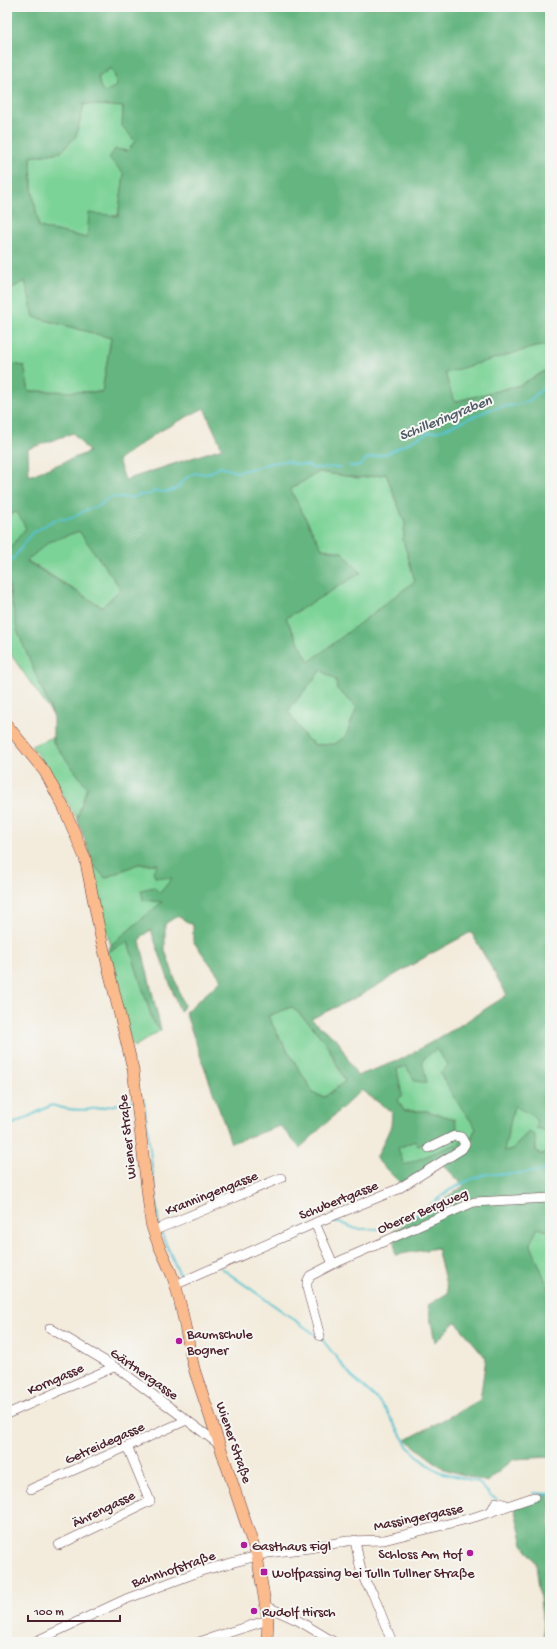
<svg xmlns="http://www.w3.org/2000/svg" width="557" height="1649" font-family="'Gochi Hand',sans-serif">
<rect width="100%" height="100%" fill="#f6f6f2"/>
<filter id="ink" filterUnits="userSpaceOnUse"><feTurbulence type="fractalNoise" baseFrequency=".025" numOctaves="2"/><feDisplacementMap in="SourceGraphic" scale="8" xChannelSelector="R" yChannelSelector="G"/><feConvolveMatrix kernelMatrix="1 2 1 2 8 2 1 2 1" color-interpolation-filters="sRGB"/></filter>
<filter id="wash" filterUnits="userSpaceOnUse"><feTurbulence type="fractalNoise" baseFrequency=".012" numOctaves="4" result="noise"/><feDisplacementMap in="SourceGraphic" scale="16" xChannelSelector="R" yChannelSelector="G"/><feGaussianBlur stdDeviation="0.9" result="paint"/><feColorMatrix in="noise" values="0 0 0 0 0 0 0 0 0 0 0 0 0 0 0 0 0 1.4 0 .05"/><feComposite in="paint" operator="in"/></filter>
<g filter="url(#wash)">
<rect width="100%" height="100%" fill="#f3ebdb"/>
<!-- green -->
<g fill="#7cd397" stroke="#637961">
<polygon points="111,68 115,76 117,86 104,93 100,86 98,78"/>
<polygon points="84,104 123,106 123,126 135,141 128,151 118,216 87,238 39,227 32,189 31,157 61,152 76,136"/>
<polygon points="26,281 34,317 111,338 102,392 29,391 24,366 7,363 7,313 12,288"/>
<polygon points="550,345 550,372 545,371 520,385 453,402 445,372 535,347"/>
<polygon points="319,472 359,478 386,474 405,523 403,540 415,581 309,663 286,618 361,572 342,552 322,549 290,489"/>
<polygon points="17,512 26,528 7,552 7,515"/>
<polygon points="79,531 121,589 102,607 26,560 49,542"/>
<polygon points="7,576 17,630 53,715 7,649"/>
<polygon points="321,670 336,680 337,689 357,707 346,736 335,744 315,745 305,737 288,711"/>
<polygon points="52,737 53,742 87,787 77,819 49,771 31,746"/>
<polygon points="93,864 105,878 138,864 158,864 173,878 160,893 163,902 111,945 102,919 91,866"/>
<polygon points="128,942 153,1022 161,1030 134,1047 130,1041 107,952"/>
<polygon points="292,1007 312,1026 329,1048 345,1081 325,1097 314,1094 278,1035 268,1016"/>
<polygon points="436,1049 448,1065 453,1096 476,1128 471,1138 404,1166 398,1148 415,1141 418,1146 458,1130 427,1111 404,1111 398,1100 397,1069 406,1066 415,1081 427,1082 421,1060"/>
<polygon points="514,1105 531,1114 547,1131 550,1129 550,1152 541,1155 536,1151 536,1143 528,1132 513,1149 504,1151"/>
<polygon points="538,1227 550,1232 550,1292 530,1243"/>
</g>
<!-- forest -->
<g fill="#65b580" stroke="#586a56" fill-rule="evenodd">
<path d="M7,7H550V345L535,347L445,373L454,402L520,385L545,371L550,372V1129L547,1131L536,1128L538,1122L531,1115L514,1106L504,1151L513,1149L528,1132L535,1135L536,1151L541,1155L550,1152V1232L538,1228L530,1243L550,1292V1359L548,1383L550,1391V1457L514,1459L487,1482L444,1469L406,1440L480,1400L486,1358L456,1322L435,1343L428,1305L448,1293L437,1248L395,1255L394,1231L464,1186L440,1162L400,1183L376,1159L391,1126L392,1112L361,1090L300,1148L280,1126L231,1143L185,1012L222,980L193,941V925L177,916L165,924V950L184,1006L180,1012L151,930L142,936L140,941L161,1030L153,1022L128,942L107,952L111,945L162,902L143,900L141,890L154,887L160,893L172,878L155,877L153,871L158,864H138L105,878L93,864L77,819L87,787L53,742V715L17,630L7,576V552L26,528L17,512L7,515V363L24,366L29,391L102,392L111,338L34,317L25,281L12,288L7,313ZM111,68L115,76L117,86L104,92L100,86L98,77ZM84,104L123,107L122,126L135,141L128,151L115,149L109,158L124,174L118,216L89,213L87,238L39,227L32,189L31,157L61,152L76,136ZM204,408L222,448L125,480L118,460L158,432ZM73,433L89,452L29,476L28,449ZM319,472L359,478L386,474L405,523L403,540L415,581L309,662L286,618L361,573L342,552L322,549L290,489ZM79,531L121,589L102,607L26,561L49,542ZM321,670L336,680L337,689L357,707L346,736L335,744L315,745L305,737L288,711ZM471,932L507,995L456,1028L400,1060L357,1076L338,1041L311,1019L361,995L427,956ZM292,1007L312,1026L329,1048L345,1081L325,1097L314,1094L278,1035L268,1016ZM436,1049L448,1065L440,1073L453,1096L476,1128L471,1138L404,1165L398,1148L415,1141L418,1146L458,1131L455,1119L427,1111H404L398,1100L402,1095L397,1069L406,1066L415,1081L427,1083L422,1060Z"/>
<polygon points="550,1493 550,1642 545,1642 536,1563 523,1544 514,1507"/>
</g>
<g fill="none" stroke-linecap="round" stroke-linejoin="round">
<!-- stream -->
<g stroke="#58c4d1" stroke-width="2">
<polyline points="349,466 360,466 366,459 388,453 430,432 440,431 491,409 519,404 529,401 542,389 550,386"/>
<path d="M7,564L13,559L31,534L54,520L72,518L86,510L99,506L107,499L113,497L131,498L139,495L151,494L154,491L167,492L178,488C181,481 190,473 199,473C205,473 199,474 205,474C211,473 215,469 220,467L237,472L258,467L270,463L287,461L294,464L306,465L313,468L341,467"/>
<polyline points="140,1100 144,1099 159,1226"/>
<path d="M7,1127L52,1105C79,1115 106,1107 133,1101"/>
<polyline points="328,1222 339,1222 356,1229 380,1229 405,1220 420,1213 448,1191 467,1181 486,1174 509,1174 543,1171 550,1172"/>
<polyline points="160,1230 180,1276 213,1262 216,1264"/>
<polyline points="221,1268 316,1335"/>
<polyline points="321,1338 351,1376 376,1398 386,1410 408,1447 427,1464 440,1472 478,1482 490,1495 497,1499"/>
<polyline points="533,1493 550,1494"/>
</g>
</g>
</g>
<g filter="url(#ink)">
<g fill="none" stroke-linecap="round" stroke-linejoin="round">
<!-- minor casing -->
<g stroke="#633e45" stroke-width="10">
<g id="minor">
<polyline points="315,1223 333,1264"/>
<polyline points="153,1231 281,1178"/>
<polyline points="175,1285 315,1223 398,1189 462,1149 465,1144 461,1137 454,1136 429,1148"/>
<polyline points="50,1328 120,1370 220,1445"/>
<polyline points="320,1336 307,1288 307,1282 310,1276 333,1264 474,1202 550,1198"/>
<polyline points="7,1414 114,1367"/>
<polyline points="31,1489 187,1420"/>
<polyline points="491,1512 496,1502 504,1504 504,1507"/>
<polyline points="355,1540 361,1571 366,1583 373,1594 392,1642"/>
<polyline points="59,1545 150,1501 128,1448"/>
<polyline points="266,1606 299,1621 334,1642"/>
<polyline points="34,1642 126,1599 201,1571 268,1553 310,1548 347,1541 384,1540 475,1517 534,1497"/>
<polyline points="199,1642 268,1620"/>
</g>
</g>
<!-- major casing -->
<g stroke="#633e45" stroke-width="12">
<path id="major" d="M7,725L45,772L64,808L85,858L101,938L133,1069L151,1223C156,1245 169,1263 175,1284C184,1313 187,1342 195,1372L257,1556L268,1620L267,1642"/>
</g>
<!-- minor -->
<use href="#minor" stroke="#fff" stroke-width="9"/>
<!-- major -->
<use href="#major" stroke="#fbbb8d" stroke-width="11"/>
</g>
</g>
<!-- markers -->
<g fill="#b5179e" stroke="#f6f6f2" stroke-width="1.5">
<circle cx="179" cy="1341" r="4"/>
<circle cx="244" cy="1545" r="4"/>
<circle cx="470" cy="1553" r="4"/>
<rect x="260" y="1568" width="8" height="8" rx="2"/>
<circle cx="254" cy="1611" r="4"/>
</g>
<g text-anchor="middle" stroke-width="4" stroke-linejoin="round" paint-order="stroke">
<!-- street labels -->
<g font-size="14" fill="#4a1f2b" stroke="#f6f6f2">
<text transform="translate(126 1137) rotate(-96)" y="5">Wiener Straße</text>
<text transform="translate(211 1192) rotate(-22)" y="5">Kranningengasse</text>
<text transform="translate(338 1199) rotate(-22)" y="5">Schubertgasse</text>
<text transform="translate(422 1210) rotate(-23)" y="5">Oberer Bergweg</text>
<text transform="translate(145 1373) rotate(35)" y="5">Gärtnergasse</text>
<text transform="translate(55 1378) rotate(-24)" y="5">Korngasse</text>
<text transform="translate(104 1442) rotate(-24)" y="5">Getreidegasse</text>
<text transform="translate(235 1442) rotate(71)" y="5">Wiener Straße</text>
<text transform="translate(103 1508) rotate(-26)" y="5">Ährengasse</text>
<text transform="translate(418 1516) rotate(-12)" y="5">Massingergasse</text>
<text transform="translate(173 1568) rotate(-19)" y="5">Bahnhofstraße</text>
</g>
<!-- poi labels -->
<g font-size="14" fill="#4a1f2b" stroke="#f6f6f2" text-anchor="start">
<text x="187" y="1338">Baumschule<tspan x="187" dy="16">Bogner</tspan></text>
<text x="252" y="1550">Gasthaus Figl</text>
<text x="462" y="1558" text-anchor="end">Schloss Am Hof</text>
<text x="272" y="1577">Wolfpassing bei Tulln Tullner Straße</text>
<text x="262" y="1616">Rudolf Hirsch</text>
</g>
<!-- water labels -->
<g font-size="15" font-style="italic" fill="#4f5965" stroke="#f6f6f2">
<text transform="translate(445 417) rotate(-22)" y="5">Schilleringraben</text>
</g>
</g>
<!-- margin -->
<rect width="557" height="1649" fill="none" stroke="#f6f6f2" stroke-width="24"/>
<!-- scale -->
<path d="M28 1615v6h92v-6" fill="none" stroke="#4a1f2b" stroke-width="2"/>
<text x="34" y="1615" font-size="12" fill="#4a1f2b" stroke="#f6f6f2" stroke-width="3" paint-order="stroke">100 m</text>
</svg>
